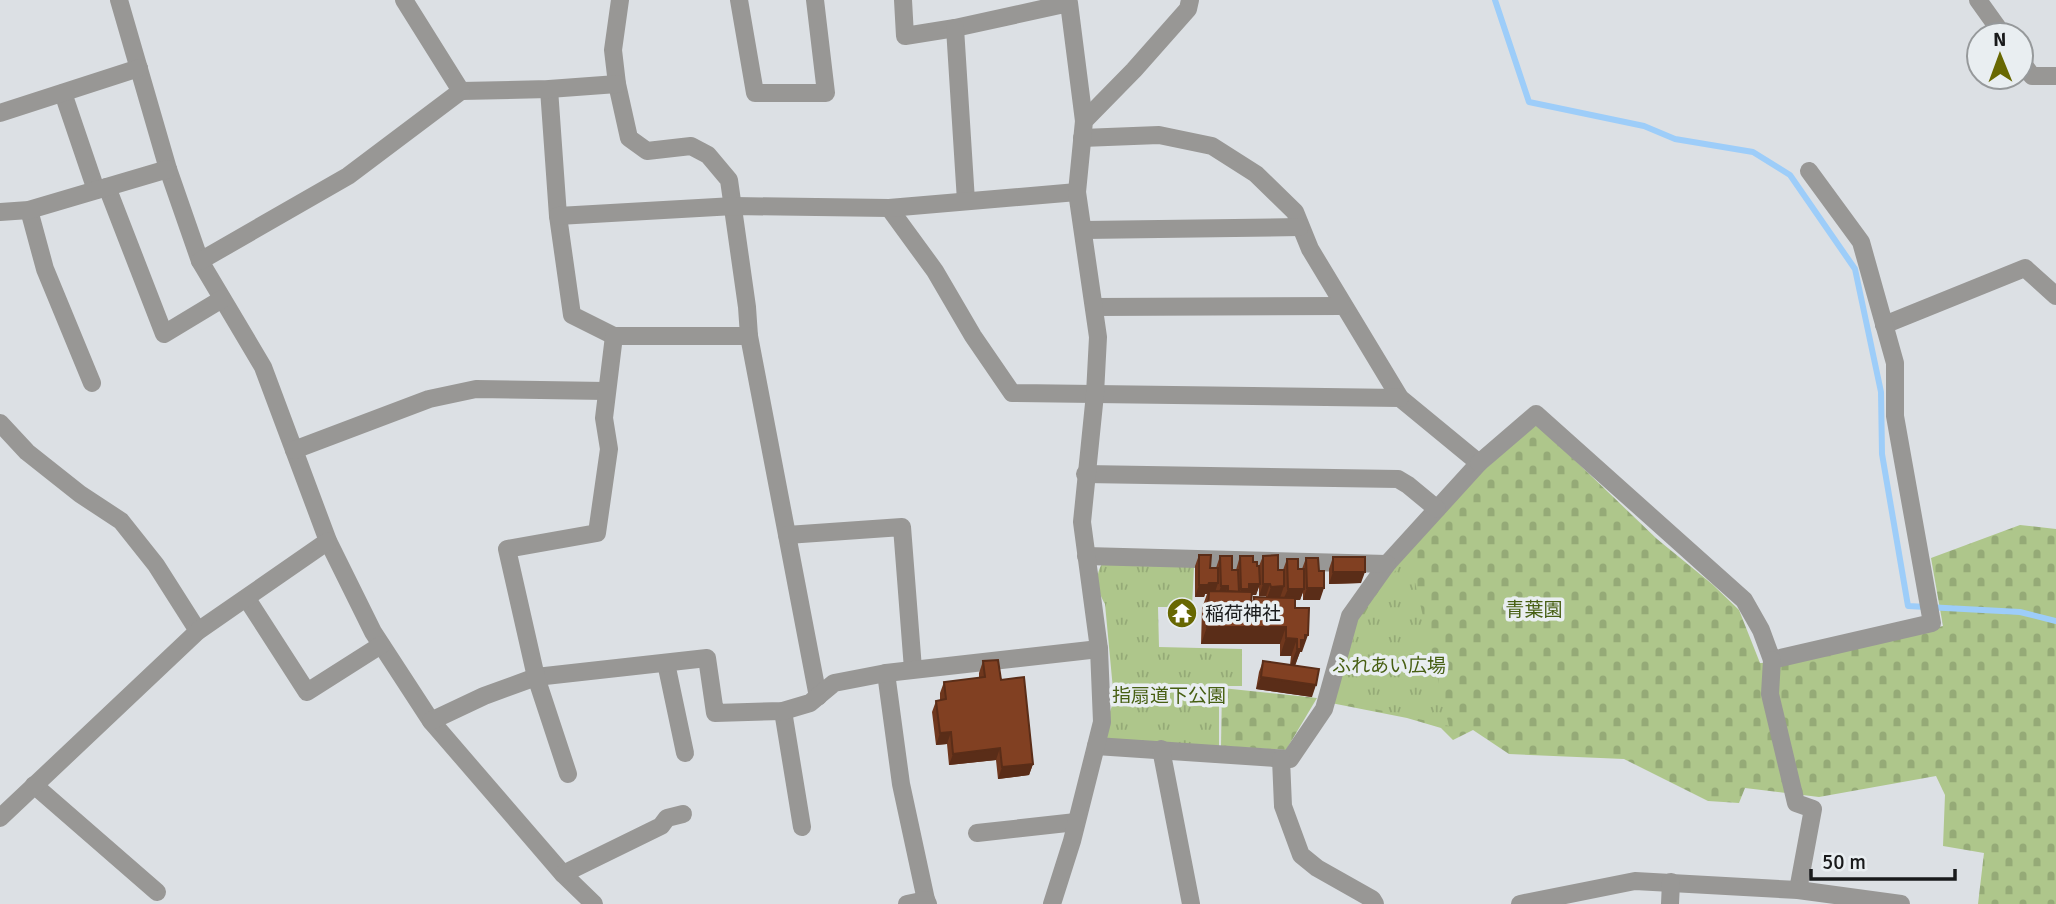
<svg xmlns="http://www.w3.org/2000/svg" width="2056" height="904" font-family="Signika,'Noto Sans JP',sans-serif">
<defs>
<pattern id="cemetery-stones" width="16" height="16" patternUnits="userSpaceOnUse" patternTransform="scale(1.75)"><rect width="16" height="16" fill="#aec68b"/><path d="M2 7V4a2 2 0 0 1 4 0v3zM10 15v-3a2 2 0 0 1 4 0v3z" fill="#95aa77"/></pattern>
<pattern id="park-tufts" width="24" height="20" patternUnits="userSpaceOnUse" patternTransform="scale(1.75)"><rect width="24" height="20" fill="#aec68b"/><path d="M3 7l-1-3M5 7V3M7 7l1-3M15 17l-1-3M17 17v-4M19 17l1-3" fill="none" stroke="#95aa77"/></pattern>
</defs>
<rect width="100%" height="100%" fill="#dce0e4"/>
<!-- cemetery -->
<g fill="url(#cemetery-stones)">
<polygon points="1536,423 1657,539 1712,584 1739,610 1760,663 1779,663 1943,626 1931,558 2020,525 2056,529 2056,904 1978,904 1984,853 1943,846 1945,795 1936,776 1819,797 1745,788 1739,803 1708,801 1624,759 1509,754 1473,730 1453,740 1441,728 1407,718 1326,702 1356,620 1391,569 1460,492"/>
<polygon points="1222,688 1317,698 1286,750 1221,746"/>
</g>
<!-- park -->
<g fill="url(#park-tufts)">
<path d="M1409,557L1449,726L1335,700C1352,638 1361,603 1409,557Z"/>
<path d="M1102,564L1194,566L1192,607H1158L1159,647L1242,649V686H1219V747L1101,738L1114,700L1105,604C1098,592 1094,576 1102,564Z"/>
</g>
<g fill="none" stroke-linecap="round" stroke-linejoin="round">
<!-- stream -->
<polyline stroke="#9dcdf9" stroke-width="6" points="1495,0 1529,102 1644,126 1675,139 1753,152 1790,175 1855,269 1881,392 1882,454 1908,606 2020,612 2056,621"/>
<!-- street -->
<g stroke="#989795" stroke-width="18">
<polyline points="119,0 168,169 200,261 263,367 328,541 373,632 431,721 563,874 594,904"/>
<polyline points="620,0 613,50 617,84 629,138 647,151 691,146 708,155 729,180 747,307 749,336 818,697"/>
<polyline points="739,0 755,93 826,93 815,0"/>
<polyline points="903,0 905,36 955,28 1069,3 1084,121"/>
<polyline points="1978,0 2003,35"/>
<polyline points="955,28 966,201"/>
<polyline points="2021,61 2032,76 2056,76"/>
<polyline points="549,89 558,216 572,315 614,336"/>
<polyline points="461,91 549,89 617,84"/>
<polyline points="63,93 96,190"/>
<polyline points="0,113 139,68"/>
<polyline points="1082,138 1159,135 1212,146 1256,174 1295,212 1310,249 1400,398 1479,463 1387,564 1350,616 1324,709 1290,759 1096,746"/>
<polyline points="107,187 164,334 222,299"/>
<polyline points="889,208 935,271 973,336 1012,393 1400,398"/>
<polyline points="29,210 45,269 92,383"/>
<polyline points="0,212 29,210 168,169"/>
<polyline points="558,216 734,206 889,208 1077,192"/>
<polyline points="1084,230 1300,227"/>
<polyline points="200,261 348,176 461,91 404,0"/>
<polyline points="1094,307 1342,306"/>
<polyline points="1884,325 2025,268 2056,296"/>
<polyline points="0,423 27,452 80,494 121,521 156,565 198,631"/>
<polyline points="294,450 429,399 476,389 606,391"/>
<polyline points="1479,463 1536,414 1744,600 1761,630 1772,660 1932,623 1895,416 1895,363 1861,242 1809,171"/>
<polyline points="1085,474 1398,479 1408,485 1437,509"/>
<polyline points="787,535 902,527 913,669"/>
<polyline points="1086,556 1387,564"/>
<polyline points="247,599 307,692 381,645"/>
<polyline points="1772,660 1770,694 1796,803 1813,809 1798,890"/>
<polyline points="666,663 685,753"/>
<polyline points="886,673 901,784 926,900"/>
<polyline points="783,711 802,827"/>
<polyline points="431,721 484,696 536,677 707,658 715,713 783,711 810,703 834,683 886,673 1099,649"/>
<polyline points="1161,749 1191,904"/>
<polyline points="1281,759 1283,806 1301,855 1317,868 1372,899 1375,904"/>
<polyline points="568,774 536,677 507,549 597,533 609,449 604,418 614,336 749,336"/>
<polyline points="34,785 157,892"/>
<polyline points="0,818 198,631 328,541"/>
<polyline points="977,833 1076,822"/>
<polyline points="563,874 661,826 667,818 683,814"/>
<polyline points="907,904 926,900 928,904"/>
<polyline points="1052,904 1072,841 1102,722 1099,649 1082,522 1095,394 1098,337 1077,192 1084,121 1134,70 1188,9 1190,0"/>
<polyline points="1520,904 1635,881 1798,890 1901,904"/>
<polyline points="1670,904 1671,882"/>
</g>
</g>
<!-- wall -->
<g fill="#6f371d" fill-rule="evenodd">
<path d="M1199,555L1210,568H1216L1220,556L1232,570H1236L1240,556L1253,562L1257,566H1259L1263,556L1278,570H1283L1287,559L1298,569H1302L1306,558L1320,600H1303V592L1300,600H1295V608L1302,652H1300L1295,665L1312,697L1256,689L1259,672L1263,661L1290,665L1291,656H1280V644H1201L1202,608L1207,594H1205L1204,597H1195V566ZM1259,586V596H1266V597H1254L1251,604V595H1256Z"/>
<polygon points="1333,557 1361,583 1329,584 1329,569"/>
<polygon points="983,661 1001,680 1033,764 1029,775 998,779 996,760 949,765 947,744 936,745 932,712 936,701 940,700 940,693 944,682 979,678 979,673"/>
</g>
<!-- shaded-wall -->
<g fill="#5a2d18">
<polygon points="1333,572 1365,572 1361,583 1329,584"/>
<polygon points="1209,583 1218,583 1214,595 1209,591 1207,594 1205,594 1204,597 1195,597 1199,585"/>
<polygon points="1249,584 1260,584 1256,595 1246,595 1237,600 1241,589"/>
<polygon points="1263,584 1270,584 1266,596 1259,596"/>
<polygon points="1221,586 1228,586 1224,598 1217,598"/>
<polygon points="1284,586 1280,598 1267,598 1271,587"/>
<polygon points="1307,588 1324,588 1320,600 1303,600"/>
<polygon points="1288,589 1304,589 1300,600 1283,600"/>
<polygon points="1207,627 1286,627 1280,644 1201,644"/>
<polygon points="1305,635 1308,635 1302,652 1300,652 1295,666 1290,666 1297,649"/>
<polygon points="1286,638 1297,639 1291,656 1280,656"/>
<polygon points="1261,677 1316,685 1312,697 1256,689"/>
<polygon points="951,732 947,744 936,745 940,733"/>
<polygon points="1000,748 996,760 949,765 953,754"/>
<polygon points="1033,764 1029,775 998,779 1002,767"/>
</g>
<!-- building -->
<g fill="#814022" stroke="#5a2d18" stroke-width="2">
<polygon points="1199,555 1211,555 1210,568 1218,568 1218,583 1209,583 1208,585 1199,585"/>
<polygon points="1278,555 1278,570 1284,570 1284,586 1271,587 1270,584 1263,584 1263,556"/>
<polygon points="1220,556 1232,556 1232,570 1238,570 1239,592 1228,591 1228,586 1221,586"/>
<polygon points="1240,556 1253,556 1253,562 1257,562 1257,566 1259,566 1260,584 1249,584 1249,589 1241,589"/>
<rect x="1333" y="557" width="32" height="15"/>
<polygon points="1306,558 1318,558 1319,571 1324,571 1324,588 1307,588"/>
<polygon points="1287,559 1298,559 1298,569 1304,569 1304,589 1288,589"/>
<polygon points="1209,591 1252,592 1251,604 1254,604 1254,597 1295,598 1295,608 1309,608 1308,635 1305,635 1305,640 1301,640 1301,649 1297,649 1297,639 1286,638 1286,627 1207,627"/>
<polygon points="998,660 1001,680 1024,677 1033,764 1002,767 1000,748 953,754 951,732 940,733 936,701 946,699 944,682 985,677 983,661"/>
<polygon points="1263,661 1319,669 1316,685 1261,677"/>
</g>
<!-- icons -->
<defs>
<g id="temple-disc" transform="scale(1.575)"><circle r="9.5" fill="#686802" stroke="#e9eef1"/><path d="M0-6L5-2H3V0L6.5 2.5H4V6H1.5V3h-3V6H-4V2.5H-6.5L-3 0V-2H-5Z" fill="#fff"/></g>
</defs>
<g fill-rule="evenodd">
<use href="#temple-disc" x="1182" y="613"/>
</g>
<g text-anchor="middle" stroke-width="7" stroke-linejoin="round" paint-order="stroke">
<!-- park labels -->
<g font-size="19" fill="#475f13" stroke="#e9eef1">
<text x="1534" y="616">青葉園</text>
<text x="1389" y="672">ふれあい広場</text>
<text x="1169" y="702">指扇道下公園</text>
</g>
<!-- poi labels -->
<g font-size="19" fill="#191a1b" stroke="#e9eef1" text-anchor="start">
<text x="1205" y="620">稲荷神社</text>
</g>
</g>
<!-- north arrow -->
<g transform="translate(2000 56) rotate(359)"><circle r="33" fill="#e9eef1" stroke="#96999b" stroke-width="2"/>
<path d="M0-5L12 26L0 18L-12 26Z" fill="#686802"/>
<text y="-10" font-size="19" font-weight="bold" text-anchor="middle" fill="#191a1b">N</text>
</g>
<!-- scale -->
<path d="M1811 869v10h144v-10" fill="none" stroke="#191a1b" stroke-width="3.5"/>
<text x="1822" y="869" font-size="21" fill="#191a1b" stroke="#e9eef1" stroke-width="5" paint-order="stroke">50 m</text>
</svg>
